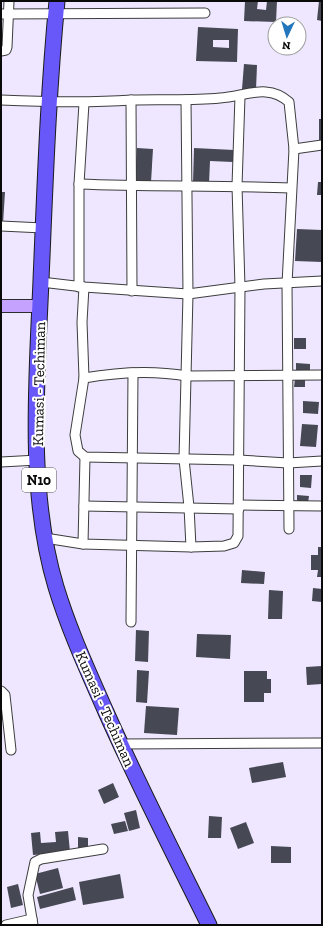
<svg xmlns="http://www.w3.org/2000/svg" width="323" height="926" font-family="'Zilla Slab',serif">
<rect width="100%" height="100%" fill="#eee7ff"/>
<!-- building -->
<g fill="#464853" fill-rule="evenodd">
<polygon points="245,1 258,1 257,9 266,10 267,1 277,1 276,22 244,21"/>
<polygon points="319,1 322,1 322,21 317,20"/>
<path d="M198,27L238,29L237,62L196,61ZM213,40H229V48L213,47Z"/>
<polygon points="244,64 257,65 256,90 242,89"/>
<rect x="319" y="119" width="3" height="22"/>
<polygon points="137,148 153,149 151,182 135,181"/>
<polygon points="194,148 234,150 233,162 210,161 209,184 193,183"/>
<polygon points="318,182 322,182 322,195 317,195"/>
<polygon points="1,192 5,192 3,224 1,224"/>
<polygon points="297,229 322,230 322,262 295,261"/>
<rect x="294" y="338" width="12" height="11"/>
<polygon points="296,363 310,364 310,373 296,372"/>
<polygon points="295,379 305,380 305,387 294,387"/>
<polygon points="303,401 319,402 318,414 303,413"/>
<polygon points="302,424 318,425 316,447 300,446"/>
<polygon points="300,475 312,475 311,488 300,487"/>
<polygon points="297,495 309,496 308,503 297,502"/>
<polygon points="318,547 322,547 322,577 317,577 318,570 311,570 311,555 318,555"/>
<polygon points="242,570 265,572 264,584 241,583"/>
<polygon points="313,588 322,589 322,602 312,601"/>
<polygon points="269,590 283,591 282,619 268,619"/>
<polygon points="136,630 149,631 148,662 135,661"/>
<polygon points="197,634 231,635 230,659 196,657"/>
<polygon points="322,666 322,684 307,685 306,667"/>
<polygon points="137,670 149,671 147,703 136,702"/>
<polygon points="244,671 267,671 267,679 271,679 271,693 264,693 264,702 244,702"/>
<polygon points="146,706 179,708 177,735 144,733"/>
<polygon points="283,762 286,777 252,783 249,768"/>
<polygon points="113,783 119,797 104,804 98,790"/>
<polygon points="136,810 140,828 129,831 124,813"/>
<polygon points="209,816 222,817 221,838 208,838"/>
<polygon points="125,821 128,831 114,834 111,824"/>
<polygon points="246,822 254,843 238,849 230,828"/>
<polygon points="68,831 70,852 33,855 31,833 40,832 41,843 56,842 55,832"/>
<polygon points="78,837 88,838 88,850 78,850"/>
<polygon points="271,846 291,847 291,863 271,863"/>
<polygon points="58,868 63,888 40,894 35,874"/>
<polygon points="120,874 124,898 83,905 79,882"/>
<polygon points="18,884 23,905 11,908 7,887"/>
<polygon points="73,887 76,900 40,909 37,897"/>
</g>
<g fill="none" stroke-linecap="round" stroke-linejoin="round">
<!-- minor casing -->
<g stroke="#3d3d3d" stroke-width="11">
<g id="minor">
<polyline points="1,14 205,13"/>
<polyline points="1,51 6,50 7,47 9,1"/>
<path d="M1,100C45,102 88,103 132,100C161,99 190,101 220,98C246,96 268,83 289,102L294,149L287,284L289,529"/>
<polyline points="131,100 132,291"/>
<polyline points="186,100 188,294 184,459 189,507 191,547"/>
<polyline points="294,149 322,145"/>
<path d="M79,184C150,187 220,185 291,188"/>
<polyline points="1,226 43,228"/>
<polyline points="41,282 84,287 188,294 264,284 322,281"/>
<polyline points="79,287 79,184 84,103"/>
<polyline points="84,287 82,322 84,378 75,435 78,451 85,457 239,460 288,463 322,461"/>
<path d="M84,378C118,372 153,370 187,376L322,375"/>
<polyline points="1,462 38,460"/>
<polyline points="239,505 322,506"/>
<polyline points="84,506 239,509"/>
<polyline points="45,538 83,544 191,547 224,546 234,543 238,536 240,287 237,186 240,96"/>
<polyline points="83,544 85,457"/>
<polyline points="131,622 133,373"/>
<polyline points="1,691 5,695 11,750"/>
<polyline points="120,744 322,743"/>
<polyline points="6,925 32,919"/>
<polyline points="33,925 28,895 35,862 41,859 103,849"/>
</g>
</g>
<!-- secondary casing -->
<g stroke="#2c2c2c" stroke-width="14">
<polyline id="secondary" points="1,306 40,306"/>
</g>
<!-- trunk casing -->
<g stroke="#1b1b1b" stroke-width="17">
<path id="trunk" d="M57,1C48,94 45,187 41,280C37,379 27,491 56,587C69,630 88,671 106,712C138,784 174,854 209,925"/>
</g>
<!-- minor -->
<use href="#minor" stroke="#fff" stroke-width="9"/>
<!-- secondary -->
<use href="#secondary" stroke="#c6a2ff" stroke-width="12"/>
<!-- trunk -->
<use href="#trunk" stroke="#6858fa" stroke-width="15"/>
</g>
<g text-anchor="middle" stroke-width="4" stroke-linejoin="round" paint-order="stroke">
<!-- shield labels -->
<rect fill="#fff" stroke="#545454" stroke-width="1" x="22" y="468" width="34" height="24" rx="3"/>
<g font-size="14" font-weight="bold" fill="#0a0a0a">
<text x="39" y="485">N10</text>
</g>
<!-- street labels -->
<g font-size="15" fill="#0a0a0a" stroke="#fff">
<text transform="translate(39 384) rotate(-89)" y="5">Kumasi - Techiman</text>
<text transform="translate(105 709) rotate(66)" y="5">Kumasi - Techiman</text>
</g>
</g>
<!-- border -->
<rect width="323" height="926" fill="none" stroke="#0a0a0a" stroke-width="4"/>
<!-- north arrow -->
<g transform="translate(287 36) rotate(184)"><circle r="19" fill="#ffffff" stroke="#9d9d9d"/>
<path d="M0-3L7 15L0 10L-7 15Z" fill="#2176bc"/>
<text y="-6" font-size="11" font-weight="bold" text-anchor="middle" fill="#0a0a0a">N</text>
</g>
</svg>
